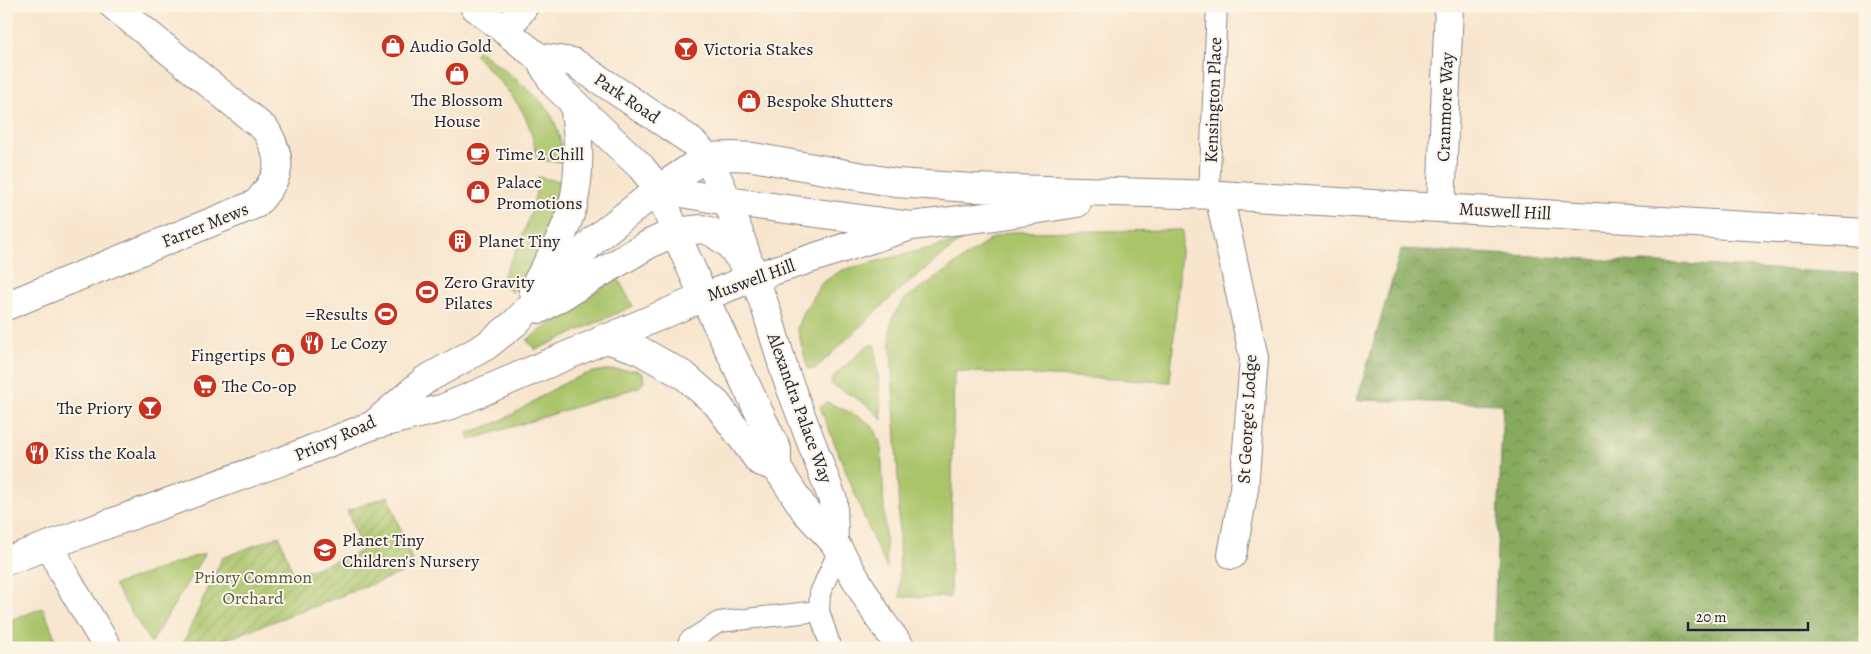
<svg xmlns="http://www.w3.org/2000/svg" width="1871" height="654" font-family="Alegreya,serif">
<defs>
<pattern id="forest-crowns" width="20" height="18" patternUnits="userSpaceOnUse" patternTransform="scale(1.25)"><rect width="20" height="18" fill="#87aa5e"/><path d="M2 6a3 3 0 1 1 6 0M12 15a3 3 0 1 1 6 0" fill="none" stroke="#6e8a4f"/></pattern>
<pattern id="garden-furrows" width="10" height="10" patternUnits="userSpaceOnUse" patternTransform="scale(1.25)"><rect width="10" height="10" fill="#aac46a"/><path d="M-1 1l2-2M0 10L10 0M9 11l2-2" fill="none" stroke="#92a85d"/></pattern>
</defs>
<rect width="100%" height="100%" fill="#fcf5e5"/>
<filter id="ink" filterUnits="userSpaceOnUse"><feTurbulence type="fractalNoise" baseFrequency=".02" numOctaves="2"/><feDisplacementMap in="SourceGraphic" scale="10" xChannelSelector="R" yChannelSelector="G"/><feConvolveMatrix kernelMatrix="1 2 1 2 8 2 1 2 1" color-interpolation-filters="sRGB"/></filter>
<filter id="wash" filterUnits="userSpaceOnUse"><feTurbulence type="fractalNoise" baseFrequency=".0096" numOctaves="4" result="noise"/><feDisplacementMap in="SourceGraphic" scale="20" xChannelSelector="R" yChannelSelector="G"/><feGaussianBlur stdDeviation="1.12" result="paint"/><feColorMatrix in="noise" values="0 0 0 0 0 0 0 0 0 0 0 0 0 0 0 0 0 1.4 0 .05"/><feComposite in="paint" operator="in"/></filter>
<g filter="url(#wash)">
<rect width="100%" height="100%" fill="#f8e5cd"/>
<!-- grass -->
<g fill="#aac46a" stroke="#667352">
<path d="M478,50C497,65 539,94 550,113C559,127 561,146 564,162L537,160C535,149 533,137 529,126C520,100 492,74 474,54Z"/>
<path d="M538,177L564,182L563,204L529,280L512,292L499,283C516,251 535,214 538,177Z"/>
<path d="M1183,230L1170,382L954,371L950,597H900L898,477L890,330C891,317 897,310 905,299L993,238L1009,232Z"/>
<polygon points="962,240 900,289 815,369 808,369 797,328 803,312 822,283 842,270"/>
<polygon points="617,277 633,306 535,350 527,340"/>
<path d="M868,345H875L882,420C869,403 850,395 831,384L833,377Z"/>
<path d="M605,370H637L643,374L644,382L639,387L470,440L468,433C480,428 493,425 504,419C538,401 566,375 605,370Z"/>
<path d="M827,402C839,408 865,417 873,427C877,432 879,440 881,446L887,568L875,544L820,407Z"/>
<polygon points="205,553 151,643 114,585"/>
<polygon points="43,608 59,648 6,648 6,622"/>
</g>
<!-- forest -->
<polygon fill="url(#forest-crowns)" stroke="#54664c" points="1401,249 1865,274 1865,648 1493,648 1503,404 1357,400"/>
<!-- garden -->
<polygon fill="url(#garden-furrows)" stroke="#667352" points="388,496 415,568 203,648 181,648 222,558 279,536 294,576 362,551 347,511"/>
</g>
<g filter="url(#ink)">
<g fill="none" stroke-linecap="round" stroke-linejoin="round">
<!-- lane casing -->
<g stroke="#8d8484" stroke-width="22">
<g id="lane">
<polyline points="1209,194 1217,6"/>
<polyline points="687,648 689,641 719,622 819,611"/>
<polyline points="831,648 819,611 820,593 839,550"/>
</g>
</g>
<!-- street casing -->
<g stroke="#8d8484" stroke-width="30">
<g id="street">
<polyline points="507,30 524,6"/>
<polyline points="1219,195 1254,358 1244,489 1232,555"/>
<polyline points="1441,207 1449,6"/>
<path d="M6,306L256,204C281,176 284,162 266,130L114,6"/>
<polyline points="51,546 63,573 108,648"/>
</g>
</g>
<!-- secondary casing -->
<g stroke="#8d8484" stroke-width="30">
<g id="secondary">
<polyline points="754,277 766,309 785,373 833,500 834,542"/>
<polyline points="704,297 777,450 777,468 806,512 834,542 879,618 901,648"/>
</g>
</g>
<!-- primary casing -->
<g stroke="#8d8484" stroke-width="30">
<g id="primary">
<polyline points="474,6 538,57 555,85 641,167 659,189 675,232 704,297"/>
<path d="M538,57L573,62L687,138C694,144 701,149 706,157C728,192 740,239 754,277"/>
<polyline points="659,189 727,201 905,225"/>
<path d="M533,289C548,262 565,234 573,205C581,171 579,138 574,104"/>
<polyline points="540,309 651,243 675,232 702,229 712,232 729,244 744,264"/>
<polyline points="604,338 639,350 685,376 717,404 759,461 777,468"/>
<polyline points="378,424 444,408 704,297 754,277 911,226 994,216 1077,203"/>
<polyline points="6,561 285,460 373,425 425,380 486,346 515,323 594,240 659,189 706,157 732,156 753,157 896,183 972,188 1219,195 1865,233"/>
</g>
</g>
<!-- lane -->
<use href="#lane" stroke="#fff" stroke-width="20"/>
<!-- street -->
<use href="#street" stroke="#fff" stroke-width="28"/>
<!-- secondary -->
<use href="#secondary" stroke="#fff" stroke-width="28"/>
<!-- primary -->
<use href="#primary" stroke="#fff" stroke-width="28"/>
</g>
</g>
<!-- icons -->
<defs>
<g id="shop-disc" transform="scale(1.25)"><circle r="9.5" fill="#c8321e" stroke="#fcf5e5"/><path d="M-5-2.5h2.3a2.7 3.5 0 0 1 5.4 0H5L5.5 6h-11ZM-1.5-2.5h3a1.5 2.3 0 0 0-3 0Z" fill="#fff"/></g>
<g id="bar-disc" transform="scale(1.25)"><circle r="9.5" fill="#c8321e" stroke="#fcf5e5"/><path d="M-6-5H6L.8 .8V4.5H3.5V6h-7V4.5H-.8V.8Z" fill="#fff"/></g>
<g id="cafe-disc" transform="scale(1.25)"><circle r="9.5" fill="#c8321e" stroke="#fcf5e5"/><path d="M-5.5-4.5H6V0H3Q3 3.5 0 3.5H-2.5Q-5.5 3.5-5.5 0ZM3-3.2v2h1.7v-2ZM-6 4.5H4V6H-6Z" fill="#fff"/></g>
<g id="building-disc" transform="scale(1.25)"><circle r="9.5" fill="#c8321e" stroke="#fcf5e5"/><path d="M-4-6H4V6H1V3H-1V6H-4ZM-2.5-4.3h1.7v1.8h-1.7ZM.8-4.3h1.7v1.8H.8ZM-2.5-1h1.7V.8h-1.7ZM.8-1h1.7V.8H.8Z" fill="#fff"/></g>
<g id="stadium-disc" transform="scale(1.25)"><circle r="9.5" fill="#c8321e" stroke="#fcf5e5"/><path d="M0-5a6.5 5 0 1 0 0 10a6.5 5 0 1 0 0-10ZM-3.5-1.8h7v3.6h-7Z" fill="#fff"/></g>
<g id="restaurant-disc" transform="scale(1.25)"><circle r="9.5" fill="#c8321e" stroke="#fcf5e5"/><path d="M-5-6h1v4h1v-4h1v4h1v-4h1v5L-1.5 .5V6h-2V.5L-5-1ZM5-6V6H3V1.5H1.5Q1.5-4 5-6Z" fill="#fff"/></g>
<g id="supermarket-disc" transform="scale(1.25)"><circle r="9.5" fill="#c8321e" stroke="#fcf5e5"/><path d="M-6-5.5h2.5l.6 2H6L4.5 2H-2.5L-4.4-4H-6ZM-1.5 3.2a1.3 1.3 0 1 0 .1 0ZM3 3.2a1.3 1.3 0 1 0 .1 0Z" fill="#fff"/></g>
<g id="school-disc" transform="scale(1.25)"><circle r="9.5" fill="#c8321e" stroke="#fcf5e5"/><path d="M0-5L7-2L0 1L-7-2ZM-4 1L0 2.5L4 1V4Q0 6-4 4Z" fill="#fff"/></g>
</defs>
<g fill-rule="evenodd">
<use href="#shop-disc" x="393" y="46"/>
<use href="#bar-disc" x="686" y="49"/>
<use href="#shop-disc" x="457" y="74"/>
<use href="#shop-disc" x="749" y="101"/>
<use href="#cafe-disc" x="478" y="154"/>
<use href="#shop-disc" x="478" y="192"/>
<use href="#building-disc" x="460" y="241"/>
<use href="#stadium-disc" x="427" y="292"/>
<use href="#stadium-disc" x="386" y="314"/>
<use href="#restaurant-disc" x="312" y="343"/>
<use href="#shop-disc" x="283" y="355"/>
<use href="#supermarket-disc" x="205" y="386"/>
<use href="#bar-disc" x="150" y="408"/>
<use href="#restaurant-disc" x="37" y="453"/>
<use href="#school-disc" x="325" y="550"/>
</g>
<g text-anchor="middle" stroke-width="4" stroke-linejoin="round" paint-order="stroke">
<!-- poi labels -->
<g font-size="18" fill="#22223b" stroke="#fcf5e5" text-anchor="start">
<text x="410" y="52">Audio Gold</text>
<text x="704" y="55">Victoria Stakes</text>
<text x="457" y="106" text-anchor="middle">The Blossom<tspan x="457" dy="21">House</tspan></text>
<text x="766" y="107">Bespoke Shutters</text>
<text x="496" y="160">Time 2 Chill</text>
<text x="496" y="188">Palace<tspan x="496" dy="21">Promotions</tspan></text>
<text x="478" y="247">Planet Tiny</text>
<text x="444" y="288">Zero Gravity<tspan x="444" dy="21">Pilates</tspan></text>
<text x="368" y="320" text-anchor="end">=Results</text>
<text x="330" y="349">Le Cozy</text>
<text x="266" y="361" text-anchor="end">Fingertips</text>
<text x="222" y="392">The Co-op</text>
<text x="132" y="414" text-anchor="end">The Priory</text>
<text x="54" y="459">Kiss the Koala</text>
<text x="342" y="546">Planet Tiny<tspan x="342" dy="21">Children's Nursery</tspan></text>
</g>
<!-- street labels -->
<g font-size="18" fill="#22223b" stroke="#fcf5e5">
<text transform="translate(627 98) rotate(34)" y="6">Park Road</text>
<text transform="translate(1213 100) rotate(-88)" y="6">Kensington Place</text>
<text transform="translate(1445 107) rotate(-88)" y="6">Cranmore Way</text>
<text transform="translate(1505 211) rotate(3)" y="6">Muswell Hill</text>
<text transform="translate(205 225) rotate(-22)" y="6">Farrer Mews</text>
<text transform="translate(751 280) rotate(-20)" y="6">Muswell Hill</text>
<text transform="translate(800 408) rotate(70)" y="6">Alexandra Palace Way</text>
<text transform="translate(1247 419) rotate(-87)" y="6">St George's Lodge</text>
<text transform="translate(335 438) rotate(-24)" y="6">Priory Road</text>
</g>
<!-- park labels -->
<g font-size="18" fill="#525b4b" stroke="#fcf5e5">
<text x="253" y="583">Priory Common<tspan x="253" dy="21">Orchard</tspan></text>
</g>
</g>
<!-- margin -->
<rect width="1871" height="654" fill="none" stroke="#fcf5e5" stroke-width="25"/>
<!-- scale -->
<path d="M1688 622v8h120v-8" fill="none" stroke="#22223b" stroke-width="2.5"/>
<text x="1696" y="622" font-size="15" fill="#22223b" stroke="#fcf5e5" stroke-width="4" paint-order="stroke">20 m</text>
</svg>
